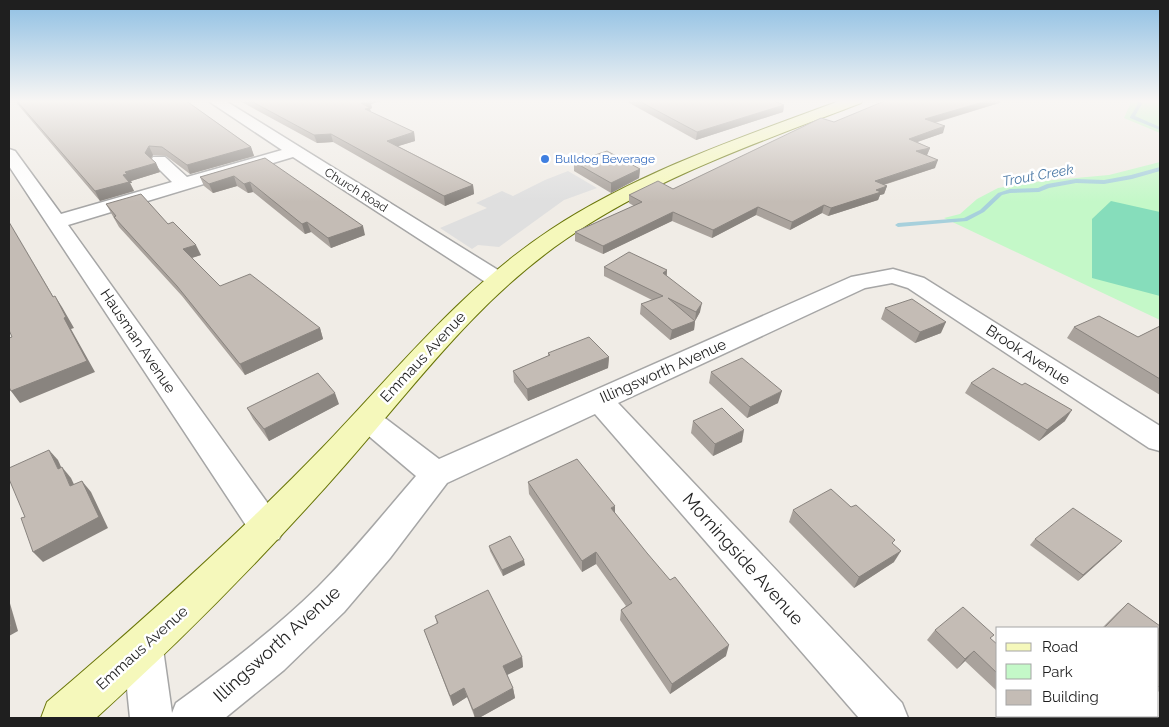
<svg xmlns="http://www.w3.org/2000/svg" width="1169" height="727" font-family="Raleway,sans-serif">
<rect width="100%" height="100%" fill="#f0ece6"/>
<!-- park -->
<g fill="#c4f8c8">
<polygon points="1132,100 1160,100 1160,133 1124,118"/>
<polygon points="1160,162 1160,320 944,218 960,214 977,199 998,188 1042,181 1109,175"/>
</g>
<!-- pitch -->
<polygon fill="#86ddbb" points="1111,201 1160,212 1160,296 1092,278 1092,219"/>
<!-- parking -->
<polygon fill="#dfdfdf" points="568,171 597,188 564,200 499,247 478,245 472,249 440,228 487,208 476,203 502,191 513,196 545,180"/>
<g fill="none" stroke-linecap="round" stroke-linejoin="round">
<!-- stream -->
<g fill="#a7d0dc" fill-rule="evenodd">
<polygon points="1135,100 1140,100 1142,104 1135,116 1160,127 1160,130 1130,118 1130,117 1138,104"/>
<polygon points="1160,167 1160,171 1132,179 1104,184 1076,183 1049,188 1039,192 1010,193 1002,195 984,212 967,221 898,227 895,225 898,223 964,218 980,210 998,193 1010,189 1038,188 1047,184 1076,179 1104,180 1131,175"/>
</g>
<!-- minor casing -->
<g stroke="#a6a6a6" stroke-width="3">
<g id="minor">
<polygon points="207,100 224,100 506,275 509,280 506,285 498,287 490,285 293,157 68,225 279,519 284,529 279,539 267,543 255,539 9,166 9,149 15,151 61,214 172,182 151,161 153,157 165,157 187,177 282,150"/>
<path d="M893,269L924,278L1160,426V451L1149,448L908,288L892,283L865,288L618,403L902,703L908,718H859L595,414L447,483L390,558L344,612L284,670L225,718H130L123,649L129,635L143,629L157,635L163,649L172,713L176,703C225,667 274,630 318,587C353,552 384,513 416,476L357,426L353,419L357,412L367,409L377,412L439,459L851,277Z"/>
</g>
</g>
<!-- secondary casing -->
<g stroke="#697508" stroke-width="2">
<path id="secondary" d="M842,100H863L861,103C760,142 656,177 566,239C477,300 416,384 346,464C267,554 184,638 96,718H41L47,702C142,621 236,537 323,447C396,371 461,289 550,230C640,171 742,137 842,100Z"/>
</g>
<!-- minor -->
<use href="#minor" fill="#fff" fill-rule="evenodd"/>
<!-- secondary -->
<use href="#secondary" fill="#f5f8bb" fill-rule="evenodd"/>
</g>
<!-- wall -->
<g fill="#a9a29c">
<polygon points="14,100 185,100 251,147 254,156 190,174 166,156 153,155 151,159 156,163 160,172 131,181 132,183 130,183 134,191 100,201"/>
<polygon points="238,100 380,100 381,101 371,104 372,108 370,109 371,112 414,132 415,141 398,146 473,185 474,194 445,206 333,142 317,143"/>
<polygon points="624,100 772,100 784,105 783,112 696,140"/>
<polygon points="999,103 935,123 943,133 917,142 930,148 927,155 925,155 935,168 884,185 887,186 884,194 880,195 878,200 828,216 822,213 790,230 756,215 712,238 672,221 603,254 575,241 575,232 634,206 629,203 629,195 673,189 834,122"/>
<polygon points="265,158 365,235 331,248 311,232 305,234 253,192 248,193 237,186 213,193 204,186 200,177"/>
<polygon points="574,162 640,169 639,178 611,193 574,171"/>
<polygon points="106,204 168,224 201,255 192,258 220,286 320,328 323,339 245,375 182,296 119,227"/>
<polygon points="604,267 667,270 667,276 700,312 695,321 694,330 670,340 640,314 641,304 652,300 604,276"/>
<polygon points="885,308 941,333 915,343 881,319"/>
<polygon points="1160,326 1160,395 1067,338 1074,327 1138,337"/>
<polygon points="548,353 609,357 608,368 528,401 514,382 513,371 548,356"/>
<polygon points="711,372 778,403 747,418 709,383"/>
<polygon points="971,383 1022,385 1065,421 1039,441 965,393"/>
<polygon points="339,404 269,441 253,419 247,408"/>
<polygon points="693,421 742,442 713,456 691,433"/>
<polygon points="528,482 615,513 726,656 670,694 620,620 621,610 626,606 596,564 582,572 529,494"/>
<polygon points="851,507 893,544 894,562 854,588 789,522 793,510"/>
<polygon points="1035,539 1116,547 1078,581 1030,545"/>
<polygon points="489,546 525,565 503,576 490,551"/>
<polygon points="1128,603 1160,626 1160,690 1158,692 1158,628 1102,628 1117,613"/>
<polygon points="435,616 522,657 523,667 507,675 513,688 515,698 479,718 475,718 467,697 453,706 424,630 437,624"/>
<polygon points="935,630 998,645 998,692 965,661 957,669 927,640"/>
<polygon points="1005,716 1128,716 1126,718 1008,718"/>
</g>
<!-- shaded-wall -->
<g fill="#89847f">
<polygon points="366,100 380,100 381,101 371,104 372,108 370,109 372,115 367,117 361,103"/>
<polygon points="990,100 1003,100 999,103 923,126 925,119"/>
<polygon points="784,105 783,112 696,140 697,132"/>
<polygon points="945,126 943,133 906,146 909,139"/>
<polygon points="414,132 415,141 389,149 387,141"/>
<polygon points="331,134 333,142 317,143 314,135"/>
<polygon points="149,146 153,155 149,161 145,153"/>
<polygon points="251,147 254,156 190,174 187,165"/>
<polygon points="930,148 927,155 913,159 916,151"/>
<polygon points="938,160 935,168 873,188 875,181"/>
<polygon points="156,163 160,172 131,181 132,183 130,183 134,191 100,201 95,191 123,175 125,172"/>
<polygon points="640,169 639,178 611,193 611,183"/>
<polygon points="234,176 237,186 213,193 209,184"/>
<polygon points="250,182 253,192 248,193 244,184"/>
<polygon points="473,185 474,194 445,206 444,196"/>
<polygon points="887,186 884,194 880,195 878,200 828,216 831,208 876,190"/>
<polygon points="824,205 822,213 790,230 792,222"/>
<polygon points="758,207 756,215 712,238 713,230"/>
<polygon points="673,212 672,221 603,254 603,246"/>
<polygon points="9,221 60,308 53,297"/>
<polygon points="307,222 311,232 305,234 302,224"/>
<polygon points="363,226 365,235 331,248 328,238"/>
<polygon points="196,245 201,255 188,259 183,249"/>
<polygon points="667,270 666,279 663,273"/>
<polygon points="55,296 62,307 74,328 71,329 95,372 20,403 11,391 64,318"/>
<polygon points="702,303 700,312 695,321 694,330 670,340 672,330 695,321 696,312"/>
<polygon points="946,322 941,333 915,343 920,332"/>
<polygon points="320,328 323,339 245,375 240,364"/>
<polygon points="609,357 608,368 528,401 527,389"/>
<polygon points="782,391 778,403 747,418 750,407"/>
<polygon points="335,393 339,404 269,441 264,429"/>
<polygon points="1072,410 1065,421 1039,441 1047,430"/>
<polygon points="744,430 742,442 713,456 715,444"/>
<polygon points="49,450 58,460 67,480 58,469"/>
<polygon points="62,467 71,478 80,497 70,486"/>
<polygon points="82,481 91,492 108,528 43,562 33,552"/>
<polygon points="615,506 615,517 611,508"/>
<polygon points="1122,541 1116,547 1078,581 1083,575"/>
<polygon points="901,551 894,562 854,588 859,577"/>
<polygon points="596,552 596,564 582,572 582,561"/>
<polygon points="524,560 525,565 503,576 502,570"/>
<polygon points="9,600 18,631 9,636"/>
<polygon points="729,645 726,656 670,694 672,684"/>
<polygon points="974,651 965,661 957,669 965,659"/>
<polygon points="522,657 523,667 505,676 503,666"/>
<polygon points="464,688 467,697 453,706 450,696"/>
<polygon points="513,688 515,698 479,718 475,718 473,710"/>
</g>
<!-- building -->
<g fill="#c4bcb5" stroke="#89847f">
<polygon points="16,100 185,100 251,147 187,165 162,147 149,146 145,153 156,163 125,172 127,174 123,175 129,182 95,191"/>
<polygon points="249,100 369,100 370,101 361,103 370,108 365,109 414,132 387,141 473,185 444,196 331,134 314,135"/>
<polygon points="637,100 772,100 784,105 697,132"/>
<polygon points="887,100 990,100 925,119 945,126 909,139 930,148 916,151 938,160 875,181 887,186 876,190 881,192 831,208 824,205 792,222 758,207 713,230 673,212 603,246 575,232 642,202 629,195 658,181 673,189 821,118 834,122"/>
<polygon points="607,151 640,169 611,183 574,162"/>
<polygon points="265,158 363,226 328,238 307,222 302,224 250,182 244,184 234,176 209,184 200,177"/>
<polygon points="141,194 168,224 173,222 196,245 183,249 220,286 250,274 320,328 240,364 177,286 114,217 116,216 106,204"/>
<polygon points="9,222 53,297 55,296 66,317 64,318 87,361 11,391 9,387 9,338 12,337 9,330"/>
<polygon points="629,252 667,270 663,273 702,303 696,312 668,298 695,321 672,330 641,304 663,296 604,267"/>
<polygon points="912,299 946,322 920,332 885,308"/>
<polygon points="1099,316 1138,337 1160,326 1160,379 1074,327"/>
<polygon points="589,337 609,357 527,389 513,371 550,355 548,353"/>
<polygon points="742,358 782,391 750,407 711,372"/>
<polygon points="993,368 1022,385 1025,383 1072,410 1047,430 971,383"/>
<polygon points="318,373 335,393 264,429 247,408"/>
<polygon points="722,408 744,430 715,444 693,421"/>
<polygon points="49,450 58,469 62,467 70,486 82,481 99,517 33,552 21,518 25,517 9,479 9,468"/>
<polygon points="577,459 615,506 611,508 647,553 670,580 675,577 729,645 672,684 621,610 632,603 596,552 582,561 528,482"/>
<polygon points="831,489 851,507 856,505 895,540 892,543 901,551 859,577 793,510"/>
<polygon points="1073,508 1122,541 1083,575 1035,539"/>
<polygon points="510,536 524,560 502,570 489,546"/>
<polygon points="488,590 522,657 503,666 513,688 473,710 464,688 450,696 424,630 438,623 435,616"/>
<polygon points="1128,603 1160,626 1160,688 1158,686 1158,628 1104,628"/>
<polygon points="963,607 994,635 990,638 998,645 998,674 974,651 965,659 935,630"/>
<polygon points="9,617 11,626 9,627"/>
<polygon points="1025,716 1128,716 1126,718 1027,718"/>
</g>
<!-- sky -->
<linearGradient id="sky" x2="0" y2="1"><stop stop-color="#8ebfe3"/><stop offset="0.5" stop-color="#f8f6f4"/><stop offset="1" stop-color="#f8f6f4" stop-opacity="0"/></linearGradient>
<rect width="1169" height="202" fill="url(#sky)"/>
<!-- markers -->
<circle fill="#3f7fe0" stroke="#fff" stroke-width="2" cx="545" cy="159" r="5"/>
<g text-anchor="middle" stroke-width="5" stroke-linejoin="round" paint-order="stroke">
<!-- far-shop labels -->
<g font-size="12" fill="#366cbe" stroke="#fff" text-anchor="start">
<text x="555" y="163">Bulldog Beverage</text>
</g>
<!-- far-street labels -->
<g font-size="12" fill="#1f1f1f" stroke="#fff">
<text transform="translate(356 190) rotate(32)" y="4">Church Road</text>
</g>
<!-- far-water labels -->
<g font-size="14" font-style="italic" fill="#4a78a5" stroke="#fff">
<text transform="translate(1038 175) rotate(-10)" y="5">Trout Creek</text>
</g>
<!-- street labels -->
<g font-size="15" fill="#1f1f1f" stroke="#fff">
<text transform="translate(138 341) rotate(56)" y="5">Hausman Avenue</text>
<text transform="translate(1028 355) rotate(33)" y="5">Brook Avenue</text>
<text transform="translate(423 357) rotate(-47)" y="5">Emmaus Avenue</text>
<text transform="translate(663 371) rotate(-24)" y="5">Illingsworth Avenue</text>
<text transform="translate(142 648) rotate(-42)" y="5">Emmaus Avenue</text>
</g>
<!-- near-street labels -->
<g font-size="18" fill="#1f1f1f" stroke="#fff">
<text transform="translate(743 559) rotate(48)" y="6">Morningside Avenue</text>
<text transform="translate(277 644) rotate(-42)" y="6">Illingsworth Avenue</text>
</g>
</g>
<!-- border -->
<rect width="1169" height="727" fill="none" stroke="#1f1f1f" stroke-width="20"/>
<!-- legend -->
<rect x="996" y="627" width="162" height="90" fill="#ffffff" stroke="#a5a5a5"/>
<rect x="1006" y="643" width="25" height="8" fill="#f5f8bb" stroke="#a5a5a5"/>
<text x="1042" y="652" font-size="15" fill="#1f1f1f">Road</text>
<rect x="1006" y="664" width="25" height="15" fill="#c4f8c8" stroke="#a5a5a5"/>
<text x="1042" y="677" font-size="15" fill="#1f1f1f">Park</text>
<rect x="1006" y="690" width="25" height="15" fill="#c4bcb5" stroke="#a5a5a5"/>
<text x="1042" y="702" font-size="15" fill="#1f1f1f">Building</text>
</svg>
